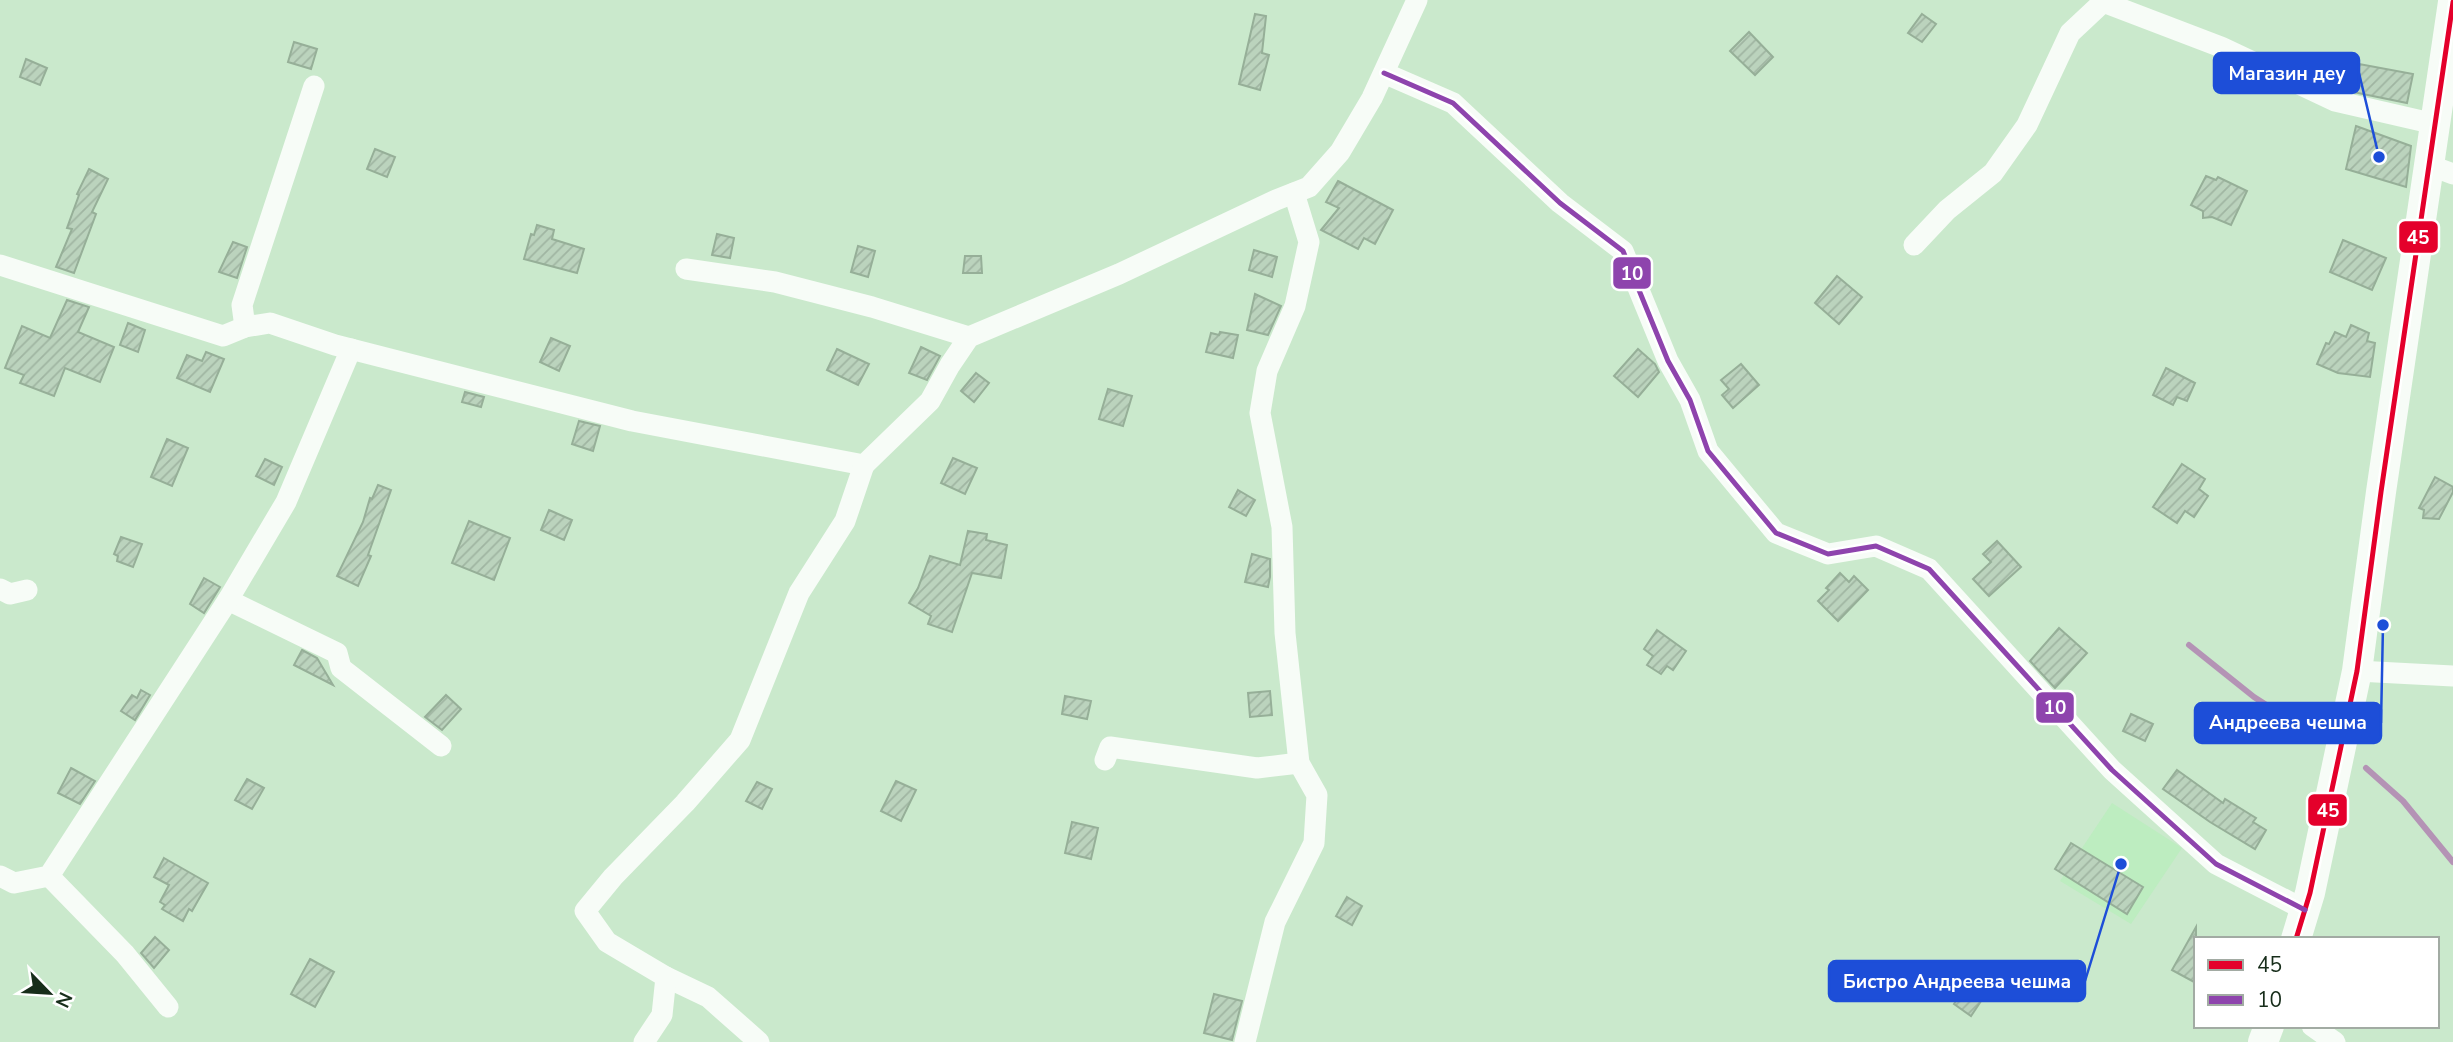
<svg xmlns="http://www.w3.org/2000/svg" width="2453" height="1042" font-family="'Nunito Sans',sans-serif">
<defs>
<pattern id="building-hatch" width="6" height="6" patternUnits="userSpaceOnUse" patternTransform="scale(1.75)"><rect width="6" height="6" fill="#bbd3bd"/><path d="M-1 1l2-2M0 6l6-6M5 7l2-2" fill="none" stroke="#a0b5a2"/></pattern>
</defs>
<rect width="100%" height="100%" fill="#cae9cc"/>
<!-- built -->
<polygon fill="#bdedc0" points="2112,803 2182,848 2131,924 2060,881"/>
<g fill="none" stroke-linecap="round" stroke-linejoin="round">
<!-- stream -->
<g stroke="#b493b5" stroke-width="6">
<polyline points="2189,645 2254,697 2310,733"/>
<polyline points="2366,768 2403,801 2453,862"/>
</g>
</g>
<!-- building -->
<g fill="url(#building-hatch)" stroke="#96af98" stroke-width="2">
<polygon points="1255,14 1266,16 1262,53 1269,55 1260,90 1239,84"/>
<polygon points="1922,14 1936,24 1922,42 1908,33"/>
<polygon points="1749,32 1773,57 1755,75 1730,51"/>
<polygon points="294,42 317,49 311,69 288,62"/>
<polygon points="26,59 47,68 40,85 20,77"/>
<polygon points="2359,64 2413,74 2407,103 2353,92"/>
<polygon points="2356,126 2411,146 2406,187 2346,169"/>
<polygon points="375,149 395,157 387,177 367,169"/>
<polygon points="89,169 108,179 92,212 96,214 74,273 56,267 72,229 67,228 79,195 77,194"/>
<polygon points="2206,176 2216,180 2218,177 2247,191 2231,225 2212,217 2203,218 2203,211 2191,205"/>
<polygon points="1338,181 1393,210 1375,244 1364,238 1358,249 1321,230 1339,208 1326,202"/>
<polygon points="537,225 554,230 552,239 584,249 577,273 524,259 531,234 534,235"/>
<polygon points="717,234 734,238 730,258 712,255"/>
<polygon points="2343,240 2386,258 2372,290 2330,272"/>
<polygon points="233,242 247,247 237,278 219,272"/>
<polygon points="858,246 875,251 868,277 851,272"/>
<polygon points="1254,250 1277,257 1272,277 1249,270"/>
<polygon points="965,256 981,256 982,273 963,273"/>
<polygon points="1837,276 1862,297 1839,324 1815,303"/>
<polygon points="1255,294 1281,306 1268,335 1247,330"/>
<polygon points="67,300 89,307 78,332 114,347 100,382 65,368 54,396 20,383 24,375 5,368 22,326 50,338"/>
<polygon points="128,323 145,330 138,352 120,345"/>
<polygon points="2351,325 2369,333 2367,341 2375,343 2370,377 2338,373 2317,364 2326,343 2329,344 2335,332 2346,337"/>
<polygon points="1220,332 1238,335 1233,358 1206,352 1211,333 1219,335"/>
<polygon points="551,338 570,346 559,371 540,362"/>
<polygon points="921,347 940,356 927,380 909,373"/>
<polygon points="837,349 869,364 858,385 827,370"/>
<polygon points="1638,349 1655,364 1659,372 1638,397 1614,376"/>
<polygon points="206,352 224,359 210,392 177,378 187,355 202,361"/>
<polygon points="1741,364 1759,385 1733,408 1722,395 1729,389 1721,380"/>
<polygon points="2166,368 2195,383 2187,401 2177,397 2173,405 2153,395"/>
<polygon points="976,373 989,383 974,402 961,391"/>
<polygon points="1108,389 1132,396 1123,426 1099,419"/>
<polygon points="465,392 484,397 481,407 462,402"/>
<polygon points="579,421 600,426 593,451 572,444"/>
<polygon points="167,439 188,448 172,486 151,477"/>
<polygon points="953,458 977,468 965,494 941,483"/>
<polygon points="265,459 282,467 274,485 256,476"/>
<polygon points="2182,464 2205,479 2199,489 2208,496 2194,517 2185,511 2177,523 2153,507"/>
<polygon points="2435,477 2453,487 2453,492 2439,519 2423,518 2424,510 2419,508"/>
<polygon points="378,485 391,490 368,555 371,556 358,586 337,576 363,522 370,498 372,499"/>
<polygon points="1238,490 1255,500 1246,516 1229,507"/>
<polygon points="549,510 572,520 564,540 541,530"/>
<polygon points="469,521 510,538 494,580 452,563"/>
<polygon points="968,531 987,534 986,540 1007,545 1001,578 972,573 952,632 928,624 931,616 909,603 918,588 930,556 960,565"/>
<polygon points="121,537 142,544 133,567 117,561 118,556 114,554"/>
<polygon points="1997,541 2021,567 1989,596 1973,579 1991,562 1983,554"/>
<polygon points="1252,554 1270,559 1270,577 1268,587 1245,582"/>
<polygon points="1840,573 1849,582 1854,576 1868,590 1838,621 1818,601 1829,590 1826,588"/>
<polygon points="204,578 220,587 204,613 190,604"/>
<polygon points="2059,628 2087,653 2055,688 2030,661"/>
<polygon points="1657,630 1686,651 1673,670 1667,666 1661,674 1647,665 1653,656 1644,649"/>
<polygon points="302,650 317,658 333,685 294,665"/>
<polygon points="141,690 150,695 135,720 121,711 132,695 137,698"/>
<polygon points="1270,691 1272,715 1250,717 1248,693"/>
<polygon points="446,695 461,709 442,730 425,717"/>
<polygon points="1065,696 1091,701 1087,719 1062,714"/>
<polygon points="2131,714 2153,724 2145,741 2123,731"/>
<polygon points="71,768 95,781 80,804 58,793"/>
<polygon points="2177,770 2223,803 2225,799 2256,818 2253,822 2266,830 2255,849 2210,822 2163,789"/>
<polygon points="247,779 264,788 252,809 235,800"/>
<polygon points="896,781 916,790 901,821 881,811"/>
<polygon points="757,782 772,789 762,809 746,801"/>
<polygon points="1072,822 1098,828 1091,859 1065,853"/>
<polygon points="2071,843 2143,887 2127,914 2055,869"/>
<polygon points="164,858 208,883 192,911 189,909 183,921 162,909 165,905 160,902 169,885 154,877"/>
<polygon points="1347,897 1362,906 1352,925 1336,916"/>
<polygon points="2196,927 2196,983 2172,970"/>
<polygon points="155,937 169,950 154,968 141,953"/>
<polygon points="310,959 334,972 315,1007 291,994"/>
<polygon points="1963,990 1981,1001 1971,1016 1954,1004"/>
<polygon points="1214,994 1242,1001 1232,1040 1204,1033"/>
</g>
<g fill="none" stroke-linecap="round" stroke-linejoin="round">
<!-- street -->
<g stroke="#f7fcf7" stroke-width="21">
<polyline points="1384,73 1453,103 1560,203 1623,251 1668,361 1690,400 1708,451 1776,533 1828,554 1876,546 1929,569 2112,770 2216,864 2305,910"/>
<polyline points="2429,165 2453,174"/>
<polyline points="1914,245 1947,210 1993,173 2027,125 2070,33 2103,2 2221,47 2335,101 2435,124"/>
<polyline points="0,265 223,336 245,327 270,323 335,345 632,421 864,465 930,401 950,365 969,337 1119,274 1276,200 1309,187 1340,152 1372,98 1417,0"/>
<polyline points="686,269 775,282 872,307 969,337"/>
<polyline points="245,327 242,305 314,86"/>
<polyline points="0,589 10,594 27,590"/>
<polyline points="228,600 337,653 341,668 441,746"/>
<polyline points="2357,671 2453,676"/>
<polyline points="1105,760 1110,747 1257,768 1299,763"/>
<polyline points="0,876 14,883 49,876 228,600 286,502 351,349"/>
<polyline points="49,876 125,954 168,1007"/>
<polyline points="666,977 708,997 759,1042"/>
<polyline points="2312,1026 2335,1042"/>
<polyline points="644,1042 662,1015 666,977 607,942 585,911 613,877 685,803 740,740 799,593 845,521 864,465"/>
<polyline points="1245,1042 1275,922 1314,843 1317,795 1299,763 1285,633 1282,527 1260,413 1267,371 1295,306 1309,242 1294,193"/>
</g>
<!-- secondary -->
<g stroke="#f7fcf7" stroke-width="30">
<polyline points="2296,939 2310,893 2357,671 2381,492 2453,2"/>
<polyline points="2263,1042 2269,1026"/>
</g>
<!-- bus-1 casing -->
<g stroke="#fff" stroke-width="10">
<polyline id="bus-1" points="2296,939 2310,893 2357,671 2381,492 2453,2"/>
</g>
<!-- bus-2 casing -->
<g stroke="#fff" stroke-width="10">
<polyline id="bus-2" points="1384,73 1453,103 1560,203 1623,251 1668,361 1690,400 1708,451 1776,533 1828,554 1876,546 1929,569 2112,770 2216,864 2305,910"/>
</g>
<!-- bus-1 -->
<use href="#bus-1" stroke="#e4002b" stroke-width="5"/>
<!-- bus-2 -->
<use href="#bus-2" stroke="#8e44ad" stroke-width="5"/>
</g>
<!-- callouts -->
<path fill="none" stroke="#1d4ed8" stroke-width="2.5" d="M2379 157L2359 73M2383 625L2381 723M2121 864L2085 981"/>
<g fill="#1d4ed8" stroke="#fff" stroke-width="2.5">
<circle cx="2379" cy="157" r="7"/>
<circle cx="2383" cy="625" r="7"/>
<circle cx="2121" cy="864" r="7"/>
</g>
<g fill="#1d4ed8" stroke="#1d4ed8" stroke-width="2.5">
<rect x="2214" y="53" width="145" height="40" rx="7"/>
<rect x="2195" y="703" width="186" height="40" rx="7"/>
<rect x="1829" y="961" width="256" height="40" rx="7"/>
</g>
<g font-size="19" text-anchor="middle" font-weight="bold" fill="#fff">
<text x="2287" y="80">Магазин деу</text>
<text x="2288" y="729">Андреева чешма</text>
<text x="1957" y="988">Бистро Андреева чешма</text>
</g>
<g stroke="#fff" stroke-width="2.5">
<rect x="2398" y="220" width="41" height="34" rx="7" fill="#e4002b"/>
<rect x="1612" y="256" width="40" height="34" rx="7" fill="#8e44ad"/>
<rect x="2035" y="691" width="40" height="33" rx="7" fill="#8e44ad"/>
<rect x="2307" y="793" width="41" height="34" rx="7" fill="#e4002b"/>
</g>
<g font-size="19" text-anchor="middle" font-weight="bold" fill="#fff">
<text x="2418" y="244">45</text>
<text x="1632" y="280">10</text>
<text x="2055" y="714">10</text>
<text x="2328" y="817">45</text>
</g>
<!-- legend -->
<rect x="2194" y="937" width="245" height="91" fill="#ffffff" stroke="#a2aba3" stroke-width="2"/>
<rect x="2208" y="960" width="35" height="10" fill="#e4002b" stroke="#a2aba3" stroke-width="2"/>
<text x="2257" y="972" font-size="21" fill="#172d1a">45</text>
<rect x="2208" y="995" width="35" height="10" fill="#8e44ad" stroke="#a2aba3" stroke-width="2"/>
<text x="2257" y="1007" font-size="21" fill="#172d1a">10</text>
<!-- north arrow -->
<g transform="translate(49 993) rotate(115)" stroke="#ffffff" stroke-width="5" paint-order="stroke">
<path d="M0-5L12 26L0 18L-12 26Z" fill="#172d1a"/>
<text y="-10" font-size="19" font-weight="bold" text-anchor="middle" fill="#172d1a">N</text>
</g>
</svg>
